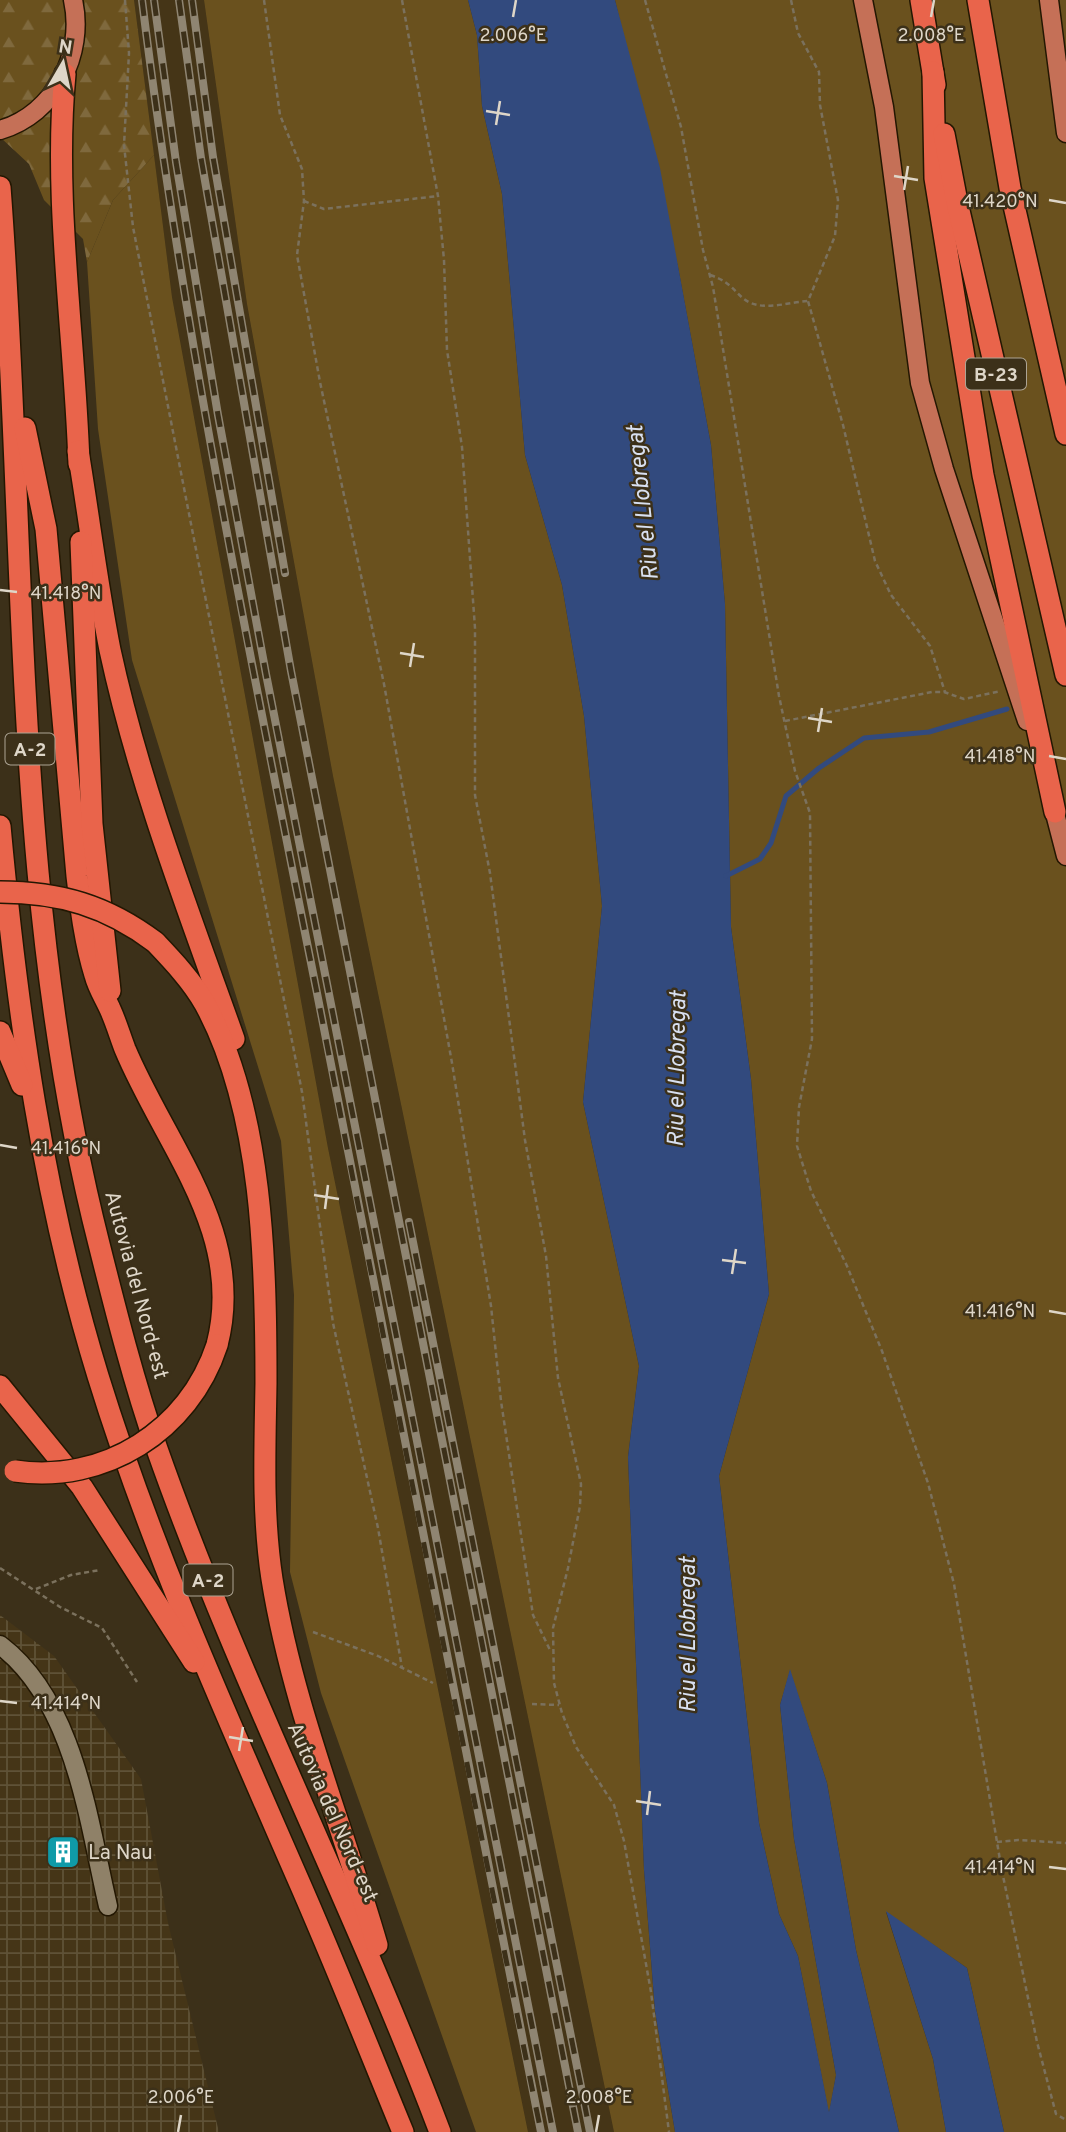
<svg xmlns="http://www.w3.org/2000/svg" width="1066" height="2132" font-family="Overpass,sans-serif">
<defs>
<pattern id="industrial-grid" width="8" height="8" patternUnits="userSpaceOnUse" patternTransform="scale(1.75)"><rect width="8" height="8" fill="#453517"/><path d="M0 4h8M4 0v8" fill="none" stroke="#5f5237"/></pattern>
<pattern id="forest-firs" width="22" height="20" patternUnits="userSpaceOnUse" patternTransform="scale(1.75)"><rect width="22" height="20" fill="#6a511e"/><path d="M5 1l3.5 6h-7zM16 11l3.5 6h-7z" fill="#7f693d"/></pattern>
</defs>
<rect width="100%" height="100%" fill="#3c3019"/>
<!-- built -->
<polygon fill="#453517" points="134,0 204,0 247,304 333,776 614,2132 528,2132 328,1148 172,297"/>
<!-- industrial -->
<polygon fill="url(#industrial-grid)" points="0,1615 54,1656 141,1779 168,1923 219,2132 0,2132"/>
<!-- green -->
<g fill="#6a511e">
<polygon points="204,0 468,0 477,35 482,106 502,194 525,455 562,585 584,716 602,906 583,1102 639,1366 628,1457 644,1870 655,2011 675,2132 614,2132 333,776 247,304"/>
<polygon points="615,0 1066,0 1066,2132 1004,2132 967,1968 886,1912 933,2059 946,2132 899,2132 856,1950 827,1783 790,1671 780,1705 794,1839 836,2075 829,2114 798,1956 779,1914 759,1823 719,1476 769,1294 751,1079 731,927 725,604 711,445 678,267"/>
<polygon points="154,155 172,297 328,1148 528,2132 476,2132 321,1693 290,1572 294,1295 281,1141 132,660 98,429 87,262 113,200"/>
</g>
<!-- forest -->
<polygon fill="url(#forest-firs)" points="0,0 134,0 154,155 113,200 87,262 83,239 44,200 29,164 0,137"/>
<!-- water -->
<g fill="#324a7e">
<polygon points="468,0 615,0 660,168 711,445 725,604 731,927 751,1079 769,1294 719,1476 759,1823 779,1914 798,1956 829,2112 836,2075 794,1839 780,1705 790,1669 827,1783 856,1950 899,2132 675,2132 655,2011 644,1870 628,1457 639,1366 583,1102 602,906 584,716 562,585 525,455 502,194 482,106 477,35"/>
<polygon points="886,1911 967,1968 1004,2132 946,2132 933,2059"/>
</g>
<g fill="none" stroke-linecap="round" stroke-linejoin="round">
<!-- stream -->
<polyline stroke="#324a7e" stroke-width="5" points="726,876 760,859 771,843 786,796 819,768 864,738 929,732 1007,709"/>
<!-- minor casing -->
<g stroke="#231702" stroke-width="21">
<path id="minor" d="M0,1645C75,1702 88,1820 108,1906"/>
</g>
<!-- major casing -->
<g stroke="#231702" stroke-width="21">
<g id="major">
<polyline points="863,0 884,107 920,383 944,469 1027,721"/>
<polyline points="1049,0 1066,133"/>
<path d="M0,130C55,114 85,54 73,0"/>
<polyline points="1052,802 1066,856"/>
</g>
</g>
<!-- highway casing -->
<g stroke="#231702" stroke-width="24">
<g id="highway">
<polyline points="921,0 935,85"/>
<polyline points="978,0 1010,188 1066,434"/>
<polyline points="933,72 935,178 983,475 1055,812"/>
<path d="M65,74C53,199 75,338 79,464"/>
<polyline points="944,134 957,202 1066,675"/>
<path d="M0,187C27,539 11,899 99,1244C116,1312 134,1383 157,1449C239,1682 353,1902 440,2132"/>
<path d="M25,428L46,529L77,876C81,909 85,943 95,975C98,987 105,998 110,1009C116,1022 120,1036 125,1049C166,1147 246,1233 217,1345"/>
<path d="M78,451C89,517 97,584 110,650C139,784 188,910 234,1039"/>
<polyline points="81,542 92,824 110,991"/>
<path d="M0,826C17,1012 43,1197 98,1376C151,1548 225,1712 297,1877C334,1961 368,2047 403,2132"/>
<path d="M155,942C173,961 192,981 205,1004C263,1111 266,1263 266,1383C265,1448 262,1514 272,1579C292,1704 342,1824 377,1945"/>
<polyline points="0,1032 22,1085"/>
<polyline points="0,1386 82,1487 194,1662"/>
</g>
</g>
<!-- path -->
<g stroke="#7b715d" stroke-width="2.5" stroke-dasharray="5 3.5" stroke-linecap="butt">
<polyline points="125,0 129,53 124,145 133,227 302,1092 333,1323 378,1528 402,1668"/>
<polyline points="264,0 280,115 302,169 304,201 297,255 320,382 384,684 452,1063 491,1306 501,1401 533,1615 551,1652"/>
<polyline points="402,0 438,196 444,260 447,350 462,447 475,628 475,795 490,873 525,1140 546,1256 558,1378 581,1484 580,1506 568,1568 553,1628 554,1683 562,1713 576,1747 614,1805 624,1841 651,1992 669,2132"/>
<polyline points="645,0 681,127 703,250 713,287 779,696 795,771 810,813 812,1039 799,1107 797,1146 811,1191 847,1266 882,1351 928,1483 954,1584 1001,1866 1037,2042 1056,2114 1066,2120"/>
<polyline points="791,0 798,33 819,72 820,105 838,200 835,236 808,301 843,425 875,561 891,595 930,646 945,692"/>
<polyline points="304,201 324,209 438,196"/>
<path d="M710,275C735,283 736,297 751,303C768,310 790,302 808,301"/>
<polyline points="785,721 932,692 944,692 964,699 1001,691"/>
<polyline points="0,1568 60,1607 102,1628 137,1682"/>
<polyline points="36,1589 71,1575 100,1570"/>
<polyline points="313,1632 378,1656 433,1683"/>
<polyline points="532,1704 559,1705"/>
<polyline points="997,1842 1018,1840 1066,1843"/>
</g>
<!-- minor -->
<use href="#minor" stroke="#8f8168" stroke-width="18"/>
<!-- major -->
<use href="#major" stroke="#c57057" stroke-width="18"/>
<!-- highway -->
<use href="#highway" stroke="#e9644b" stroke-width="21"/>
<!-- rail casing -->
<g stroke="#8f8572" stroke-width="8">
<g id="rail">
<path d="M142,0C183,332 251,660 316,988C390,1369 463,1751 541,2132"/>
<polyline points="154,0 176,162 218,415 266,674 553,2132"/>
<polyline points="179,0 201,158 291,671 578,2132"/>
<polyline points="192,0 213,157 285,573"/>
<polyline points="409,1222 590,2132"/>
</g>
</g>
<!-- rail -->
<use href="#rail" stroke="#3c3019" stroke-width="5" stroke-dasharray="16" stroke-linecap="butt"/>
<!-- highway-bridge casing -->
<g stroke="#231702" stroke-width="24" stroke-linecap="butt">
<g id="highway-bridge">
<path d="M0,892C60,892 107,906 155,942"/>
<path d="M15,1471C104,1484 189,1431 217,1345"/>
</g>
</g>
<!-- highway-bridge -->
<use href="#highway-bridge" stroke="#e9644b" stroke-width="21"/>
</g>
<!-- ticks -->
<path fill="none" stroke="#ded6c8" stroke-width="2.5" d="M513,17L516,0M931,17L934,0M486,111L510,115M496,125L500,101M894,176L918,180M904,190L908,166M1049,200L1066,203M0,590L17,592M400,653L424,657M410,667L414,643M808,718L832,722M818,732L822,708M1049,756L1066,759M0,1145L17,1148M314,1195L339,1199M325,1209L328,1185M722,1260L746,1263M732,1274L736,1249M1049,1311L1066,1314M0,1701L17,1703M229,1737L253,1741M239,1751L243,1727M636,1801L661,1805M647,1815L650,1791M1049,1867L1066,1869M178,2132L181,2115M596,2132L599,2115"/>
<!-- icons -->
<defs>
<g id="building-square" transform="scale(1.75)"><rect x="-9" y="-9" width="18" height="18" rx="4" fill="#0f9aa8" stroke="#3c3019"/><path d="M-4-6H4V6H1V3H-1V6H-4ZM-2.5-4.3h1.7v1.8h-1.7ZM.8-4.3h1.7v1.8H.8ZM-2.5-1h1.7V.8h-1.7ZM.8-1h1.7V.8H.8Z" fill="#fff"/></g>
</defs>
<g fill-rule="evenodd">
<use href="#building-square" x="63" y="1852"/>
</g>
<g text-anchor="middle" stroke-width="5" stroke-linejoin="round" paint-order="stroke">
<!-- shield labels -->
<g fill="#3c3019" stroke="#ada494" stroke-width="2">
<rect x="966" y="358.5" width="60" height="31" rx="5"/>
<rect x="5.5" y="733.5" width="49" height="31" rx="5"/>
<rect x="183.5" y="1564.5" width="49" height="31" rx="5"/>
</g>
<g font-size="19" font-weight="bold" fill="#ded6c8">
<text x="996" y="381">B-23</text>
<text x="30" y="756">A-2</text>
<text x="208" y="1587">A-2</text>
</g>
<!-- street labels -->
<g font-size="21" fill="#ded6c8" stroke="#3c3019">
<text transform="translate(137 1285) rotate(75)" y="7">Autovia del Nord-est</text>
<text transform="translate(333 1812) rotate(66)" y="7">Autovia del Nord-est</text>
</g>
<!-- poi labels -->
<g font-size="21" fill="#ded6c8" stroke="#3c3019" text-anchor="start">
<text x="88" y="1859">La Nau</text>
</g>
<!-- water labels -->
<g font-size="23" font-style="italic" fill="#d8e0f1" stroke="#3c3019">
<text transform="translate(642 503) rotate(-96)" y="8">Riu el Llobregat</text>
<text transform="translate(676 1069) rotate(-89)" y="8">Riu el Llobregat</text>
<text transform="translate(687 1635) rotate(-90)" y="8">Riu el Llobregat</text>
</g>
</g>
<g font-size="18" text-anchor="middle" fill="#ded6c8" stroke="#3c3019" stroke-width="5" stroke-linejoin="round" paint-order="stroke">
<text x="513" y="41">2.006°E</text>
<text x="931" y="41">2.008°E</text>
<text x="1000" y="207">41.420°N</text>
<text x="66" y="599">41.418°N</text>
<text x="1000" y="762">41.418°N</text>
<text x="66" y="1154">41.416°N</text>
<text x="1000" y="1317">41.416°N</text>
<text x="66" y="1709">41.414°N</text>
<text x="1000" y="1873">41.414°N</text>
<text x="181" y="2103">2.006°E</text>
<text x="599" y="2103">2.008°E</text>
</g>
<!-- north arrow -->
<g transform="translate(63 63) rotate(9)" stroke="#3c3019" stroke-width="5" paint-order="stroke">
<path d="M0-5L12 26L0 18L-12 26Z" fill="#ded6c8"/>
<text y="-10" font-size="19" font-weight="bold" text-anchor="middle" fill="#ded6c8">N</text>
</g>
</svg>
